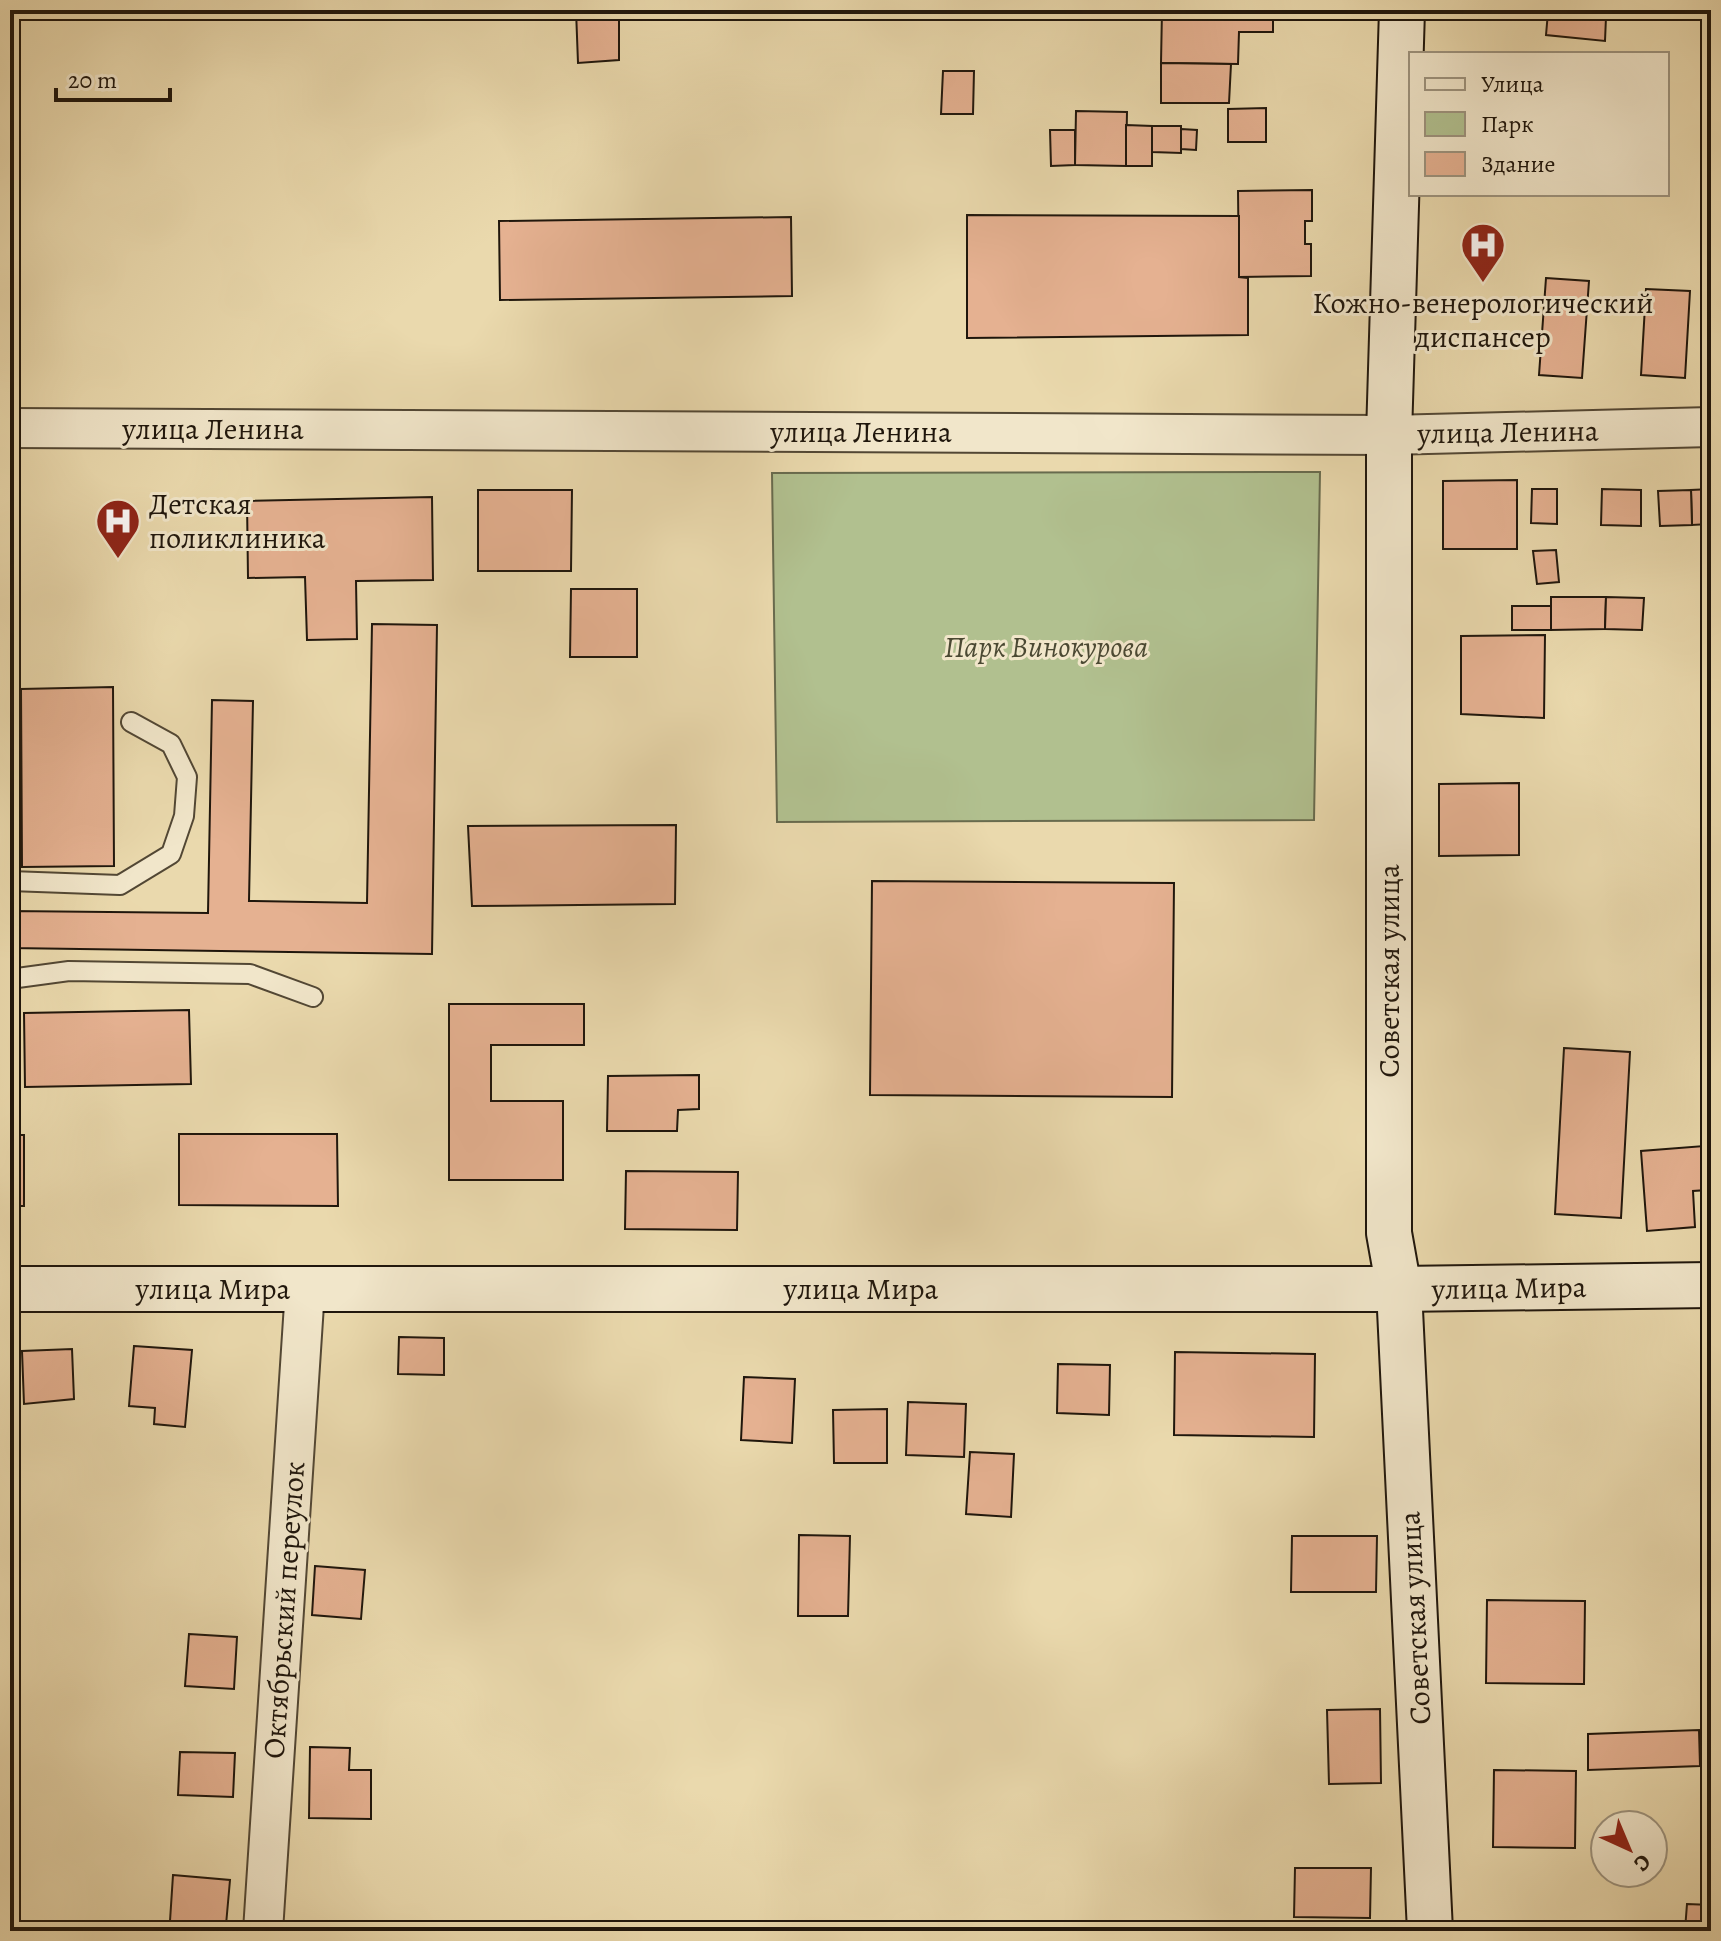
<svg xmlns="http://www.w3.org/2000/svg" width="1721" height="1941" font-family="Alegreya,serif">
<rect width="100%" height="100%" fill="#ead9ad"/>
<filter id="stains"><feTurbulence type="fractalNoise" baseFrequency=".0025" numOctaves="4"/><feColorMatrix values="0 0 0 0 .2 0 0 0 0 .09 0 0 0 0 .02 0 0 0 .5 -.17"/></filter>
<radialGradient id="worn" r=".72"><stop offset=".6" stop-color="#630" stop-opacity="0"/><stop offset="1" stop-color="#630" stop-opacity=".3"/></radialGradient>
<!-- green -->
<polygon fill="#b1c08f" stroke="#686b4e" stroke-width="2" points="1320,472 1314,820 777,822 772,473"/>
<!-- building -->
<g fill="#e5b191" stroke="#1f160c" stroke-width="2">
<polygon points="10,10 16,10 14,114 10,114"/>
<polygon points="576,10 619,10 619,60 578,63"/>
<polygon points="1162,10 1273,10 1273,32 1239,32 1238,64 1161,63"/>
<polygon points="1548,12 1606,17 1605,41 1546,35"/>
<polygon points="1161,63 1231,64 1229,103 1161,103"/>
<polygon points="943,71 974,71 973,114 941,114"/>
<polygon points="1266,108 1266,142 1228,142 1228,109"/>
<polygon points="1076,111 1127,112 1126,166 1075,165"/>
<polygon points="1126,125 1152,126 1152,166 1126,166"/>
<polygon points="1152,126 1181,126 1181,153 1152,152"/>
<polygon points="1181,129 1197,130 1196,150 1181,149"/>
<polygon points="1050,130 1075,130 1075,165 1051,166"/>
<polygon points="1312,190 1312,221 1305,221 1305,244 1311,244 1311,276 1239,277 1238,191"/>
<polygon points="967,215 1239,216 1239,277 1248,278 1248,335 967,338"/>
<polygon points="791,217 792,296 500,300 499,221"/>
<polygon points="1546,278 1589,281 1582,378 1539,375"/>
<polygon points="1646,289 1690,291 1685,378 1641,375"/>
<polygon points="1517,480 1517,549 1443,549 1443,481"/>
<polygon points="1532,489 1557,489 1557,524 1531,523"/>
<polygon points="1602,489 1641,490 1641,526 1601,525"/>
<polygon points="1711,489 1711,553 1709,553 1709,524 1692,525 1691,490"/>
<polygon points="478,490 572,490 571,571 478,571"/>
<polygon points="1691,490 1692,525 1660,526 1658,491"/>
<polygon points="432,497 433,580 356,581 357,639 307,640 305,577 248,578 247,501"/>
<polygon points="1556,550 1559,582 1537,584 1533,551"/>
<polygon points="571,589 637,589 637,657 570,657"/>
<polygon points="1551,597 1606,597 1605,629 1551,630"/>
<polygon points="1606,597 1644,598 1642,630 1605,629"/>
<rect x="1512" y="606" width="39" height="24"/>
<polygon points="372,624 437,625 432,954 10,948 10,911 208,913 212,700 253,701 249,901 367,903"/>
<polygon points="1545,635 1544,718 1461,714 1461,636"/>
<polygon points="113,687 114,866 22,867 21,689"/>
<polygon points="1519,783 1519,855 1439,856 1439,784"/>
<polygon points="676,825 675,904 472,906 468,826"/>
<polygon points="872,881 1174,883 1172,1097 870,1095"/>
<polygon points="449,1004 584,1004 584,1045 491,1045 491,1101 563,1101 563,1180 449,1180"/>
<polygon points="189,1010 191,1084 25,1087 24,1013"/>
<polygon points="1564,1048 1630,1052 1621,1218 1555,1214"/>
<polygon points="699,1075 699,1109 678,1110 677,1131 607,1131 608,1076"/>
<polygon points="179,1134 337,1134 338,1206 179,1205"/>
<rect x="10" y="1135" width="14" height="71"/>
<polygon points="1704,1146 1707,1190 1693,1191 1695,1227 1647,1231 1641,1151"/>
<polygon points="626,1171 738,1172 737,1230 625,1229"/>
<polygon points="399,1337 444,1338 444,1375 398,1374"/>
<polygon points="134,1346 192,1350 185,1427 154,1424 155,1408 129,1406"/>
<polygon points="72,1349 74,1399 24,1404 22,1351"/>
<polygon points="1175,1352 1315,1354 1314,1437 1174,1435"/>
<polygon points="1058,1364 1110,1365 1109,1415 1057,1413"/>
<polygon points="744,1377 795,1379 792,1443 741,1440"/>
<polygon points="908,1402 966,1404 964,1457 906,1455"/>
<polygon points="887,1409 887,1463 834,1463 833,1410"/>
<polygon points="970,1452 1014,1454 1011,1517 966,1514"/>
<polygon points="799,1535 850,1536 848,1616 798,1616"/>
<polygon points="1292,1536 1377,1536 1376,1592 1291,1592"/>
<polygon points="315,1566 365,1570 361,1619 312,1615"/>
<polygon points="1487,1600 1585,1601 1584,1684 1486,1683"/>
<polygon points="189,1634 237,1637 234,1689 185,1686"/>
<polygon points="1380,1709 1381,1783 1329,1784 1327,1710"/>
<polygon points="1699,1730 1700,1766 1588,1770 1588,1734"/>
<polygon points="310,1747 350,1748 349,1770 371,1770 371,1819 309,1818"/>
<polygon points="180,1752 235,1753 233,1797 178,1795"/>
<polygon points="1494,1770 1576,1771 1575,1848 1493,1847"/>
<polygon points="1295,1868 1371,1868 1370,1918 1294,1917"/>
<polygon points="173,1875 230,1880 226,1925 170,1921"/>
<polygon points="1687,1904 1711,1905 1711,1931 1685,1930"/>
</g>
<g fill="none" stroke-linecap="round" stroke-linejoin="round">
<!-- lane casing -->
<g stroke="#524734" stroke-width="22">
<g id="lane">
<polyline points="10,881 120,885 171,854 184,816 187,777 171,744 131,722"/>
<polyline points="10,979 69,971 250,974 313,997"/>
</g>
</g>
<!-- street casing -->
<g stroke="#524734" stroke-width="42">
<g id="street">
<polyline points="10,428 1389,435 1711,427"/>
<polyline points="263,1931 305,1289"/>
</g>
</g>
<!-- secondary casing -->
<g stroke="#1f160c" stroke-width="48">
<g id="secondary">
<polyline points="1402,10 1389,435 1389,1233 1399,1289 1430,1931"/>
<polyline points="10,1289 1399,1289 1711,1285"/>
</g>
</g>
<!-- lane -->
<use href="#lane" stroke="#f1e6ca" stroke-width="18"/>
<!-- street -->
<use href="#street" stroke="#f1e6ca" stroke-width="38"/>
<!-- secondary -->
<use href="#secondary" stroke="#f1e6ca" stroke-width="44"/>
</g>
<!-- icons -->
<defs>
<g id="hospital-pin" transform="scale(2.3)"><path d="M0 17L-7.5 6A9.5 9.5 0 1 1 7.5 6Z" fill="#8f2418" stroke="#f1e6ca"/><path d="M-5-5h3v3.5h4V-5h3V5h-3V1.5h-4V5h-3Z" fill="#fff"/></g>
</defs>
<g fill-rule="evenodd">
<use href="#hospital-pin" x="1483" y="245"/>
<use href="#hospital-pin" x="118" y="521"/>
</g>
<g text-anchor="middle" stroke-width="6" stroke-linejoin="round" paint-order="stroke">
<!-- poi labels -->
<g font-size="30" fill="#1f160c" stroke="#f1e6ca">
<text x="1483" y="313">Кожно-венерологический<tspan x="1483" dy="34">диспансер</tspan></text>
<text x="149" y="514" text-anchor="start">Детская<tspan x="149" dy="34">поликлиника</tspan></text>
</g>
<!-- street labels -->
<g font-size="30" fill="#1f160c" stroke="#f1e6ca">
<text x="213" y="439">улица Ленина</text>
<text x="861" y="442">улица Ленина</text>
<text transform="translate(1508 432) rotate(-1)" y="10">улица Ленина</text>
<text transform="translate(1389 971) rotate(-90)" y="10">Советская улица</text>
<text transform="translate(1509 1288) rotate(-1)" y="10">улица Мира</text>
<text x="213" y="1299">улица Мира</text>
<text x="861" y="1299">улица Мира</text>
<text transform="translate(284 1610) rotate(-86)" y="10">Октябрьский переулок</text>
<text transform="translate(1415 1618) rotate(-93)" y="10">Советская улица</text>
</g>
<!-- park labels -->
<g font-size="30" font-style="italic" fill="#4b4933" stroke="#f1e6ca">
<text x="1046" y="657">Парк Винокурова</text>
</g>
</g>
<!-- margin -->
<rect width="1721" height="1941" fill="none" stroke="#ead9ad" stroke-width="40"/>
<rect x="12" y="12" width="1697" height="1917" fill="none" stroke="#1f160c" stroke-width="4"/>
<rect x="20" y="20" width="1681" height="1901" fill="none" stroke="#1f160c" stroke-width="2"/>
<!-- legend -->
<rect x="1409" y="52" width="260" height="144" fill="#f1e6ca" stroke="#9d937e" stroke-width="2"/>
<rect x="1425" y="78" width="40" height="12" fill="#f1e6ca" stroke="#9d937e" stroke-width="2"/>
<text x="1481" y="92" font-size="24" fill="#1f160c">Улица</text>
<rect x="1425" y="112" width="40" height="24" fill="#b1c08f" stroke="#9d937e" stroke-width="2"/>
<text x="1481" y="132" font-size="24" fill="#1f160c">Парк</text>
<rect x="1425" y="152" width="40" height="24" fill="#e5b191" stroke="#9d937e" stroke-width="2"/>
<text x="1481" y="172" font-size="24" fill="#1f160c">Здание</text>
<!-- north arrow -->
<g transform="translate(1629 1849) rotate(136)"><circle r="38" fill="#f1e6ca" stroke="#9d937e" stroke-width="2"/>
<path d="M0-6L14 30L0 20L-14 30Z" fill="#8f2418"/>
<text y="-12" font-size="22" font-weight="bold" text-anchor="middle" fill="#1f160c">С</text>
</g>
<!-- scale -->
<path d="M56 88v12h114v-12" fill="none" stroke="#1f160c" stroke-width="4"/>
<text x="68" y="88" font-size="24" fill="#1f160c" stroke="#f1e6ca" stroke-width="6" paint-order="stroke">20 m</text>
<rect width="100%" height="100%" filter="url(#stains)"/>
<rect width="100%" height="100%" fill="url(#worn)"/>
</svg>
